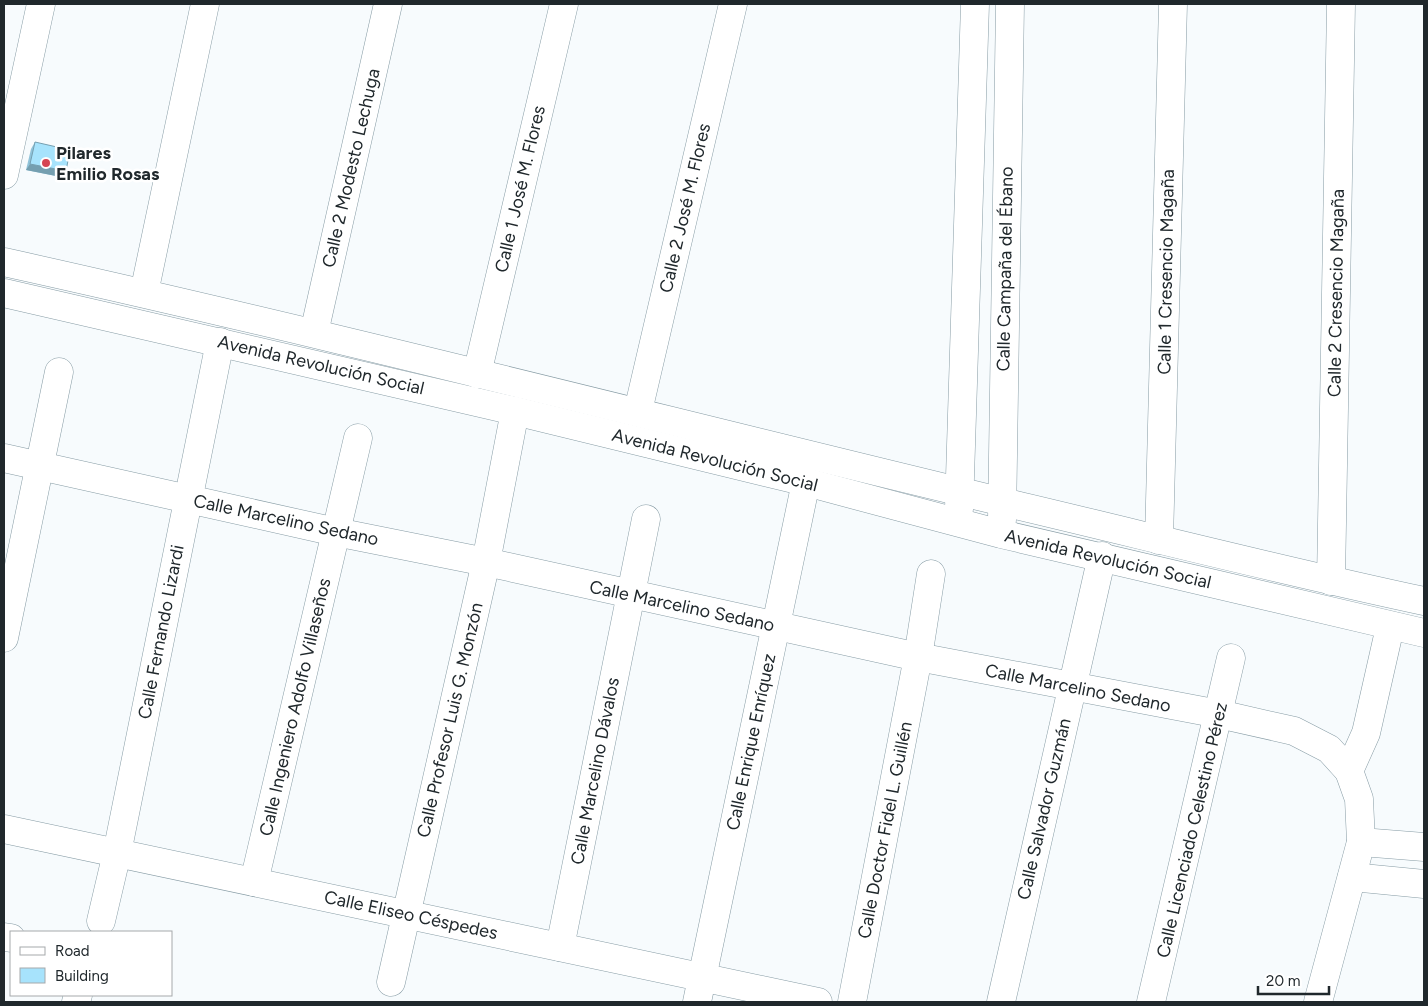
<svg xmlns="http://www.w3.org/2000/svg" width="1428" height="1006" font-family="Figtree,sans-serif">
<rect width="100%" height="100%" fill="#f7fbfd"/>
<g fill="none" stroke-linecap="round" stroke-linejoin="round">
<!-- minor casing -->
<g stroke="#879ca5" stroke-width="29">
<g id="minor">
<polyline points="4,175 41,4"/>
<path d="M4,262C338,336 670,422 1003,502C1143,535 1283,571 1424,601"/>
<polyline points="4,293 515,411 806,482 1001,534 1424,633"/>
<polyline points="144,293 205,4"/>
<polyline points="314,333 388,4"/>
<polyline points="477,374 564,4"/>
<polyline points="638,411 733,4"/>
<polyline points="4,458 336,532 486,562 918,657 1219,714 1294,731 1329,749 1349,771"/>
<polyline points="959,509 975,4"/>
<polyline points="1002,520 1010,4"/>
<polyline points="1159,540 1173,4"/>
<polyline points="1331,581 1341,4"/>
<polyline points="4,638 59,372"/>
<polyline points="4,829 818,1002"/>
<polyline points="1361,842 1424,847"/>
<polyline points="1352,877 1424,884"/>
<polyline points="254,882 358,438"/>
<polyline points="101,921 117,853 220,342"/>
<polyline points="4,937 11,938"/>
<polyline points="560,947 646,519"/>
<polyline points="391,982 486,562 515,411"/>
<polyline points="76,1002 78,995"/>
<polyline points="697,1002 806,482"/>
<polyline points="852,1002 918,657 931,574"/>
<polyline points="1001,1002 1102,556"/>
<polyline points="1151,1002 1231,658"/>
<polyline points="1318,1002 1361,842 1359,799 1349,771 1366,733 1390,627"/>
</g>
</g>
<!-- minor -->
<use href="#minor" stroke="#fff" stroke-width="28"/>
</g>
<!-- wall -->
<polygon fill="#90c3d9" points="35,142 66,171 61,177 26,170 31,149"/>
<!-- shaded-wall -->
<polygon fill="#759fb0" points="30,164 66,171 61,177 26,170"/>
<!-- building -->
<polygon fill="#a7e3fc" stroke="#759fb0" points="35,142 70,150 66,171 30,164"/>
<!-- markers -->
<circle fill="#d54552" stroke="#fff" stroke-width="2" cx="46" cy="163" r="5"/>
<g text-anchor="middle" stroke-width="5" stroke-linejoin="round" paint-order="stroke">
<!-- poi labels -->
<g font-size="18" font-weight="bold" fill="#20282c" stroke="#fff" text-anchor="start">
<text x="56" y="159">Pilares<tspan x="56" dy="21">Emilio Rosas</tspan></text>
</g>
<!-- street labels -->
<g font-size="18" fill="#20282c" stroke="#fff">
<text transform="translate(351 168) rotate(-77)" y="6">Calle 2 Modesto Lechuga</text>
<text transform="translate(520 189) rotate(-77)" y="6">Calle 1 José M. Flores</text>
<text transform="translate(685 208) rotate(-77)" y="6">Calle 2 José M. Flores</text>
<text transform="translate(1005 269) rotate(-89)" y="6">Calle Campaña del Ébano</text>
<text transform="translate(1166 272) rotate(-89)" y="6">Calle 1 Cresencio Magaña</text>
<text transform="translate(1336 293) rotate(-89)" y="6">Calle 2 Cresencio Magaña</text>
<text transform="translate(321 365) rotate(13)" y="6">Avenida Revolución Social</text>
<text transform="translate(715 460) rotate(14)" y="6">Avenida Revolución Social</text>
<text transform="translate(286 520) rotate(12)" y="6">Calle Marcelino Sedano</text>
<text transform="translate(1108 559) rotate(13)" y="6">Avenida Revolución Social</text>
<text transform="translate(682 606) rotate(12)" y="6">Calle Marcelino Sedano</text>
<text transform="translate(161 632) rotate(-79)" y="6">Calle Fernando Lizardi</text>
<text transform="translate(1078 688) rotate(11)" y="6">Calle Marcelino Sedano</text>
<text transform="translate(295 707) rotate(-77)" y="6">Calle Ingeniero Adolfo Villaseños</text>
<text transform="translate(450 720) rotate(-77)" y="6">Calle Profesor Luis G. Monzón</text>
<text transform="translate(751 742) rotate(-78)" y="6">Calle Enrique Enríquez</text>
<text transform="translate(595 771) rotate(-79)" y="6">Calle Marcelino Dávalos</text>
<text transform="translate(1044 809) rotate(-77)" y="6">Calle Salvador Guzmán</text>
<text transform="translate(885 830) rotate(-79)" y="6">Calle Doctor Fidel L. Guillén</text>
<text transform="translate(1192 830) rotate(-77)" y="6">Calle Licenciado Celestino Pérez</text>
<text transform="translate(411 915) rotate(12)" y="6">Calle Eliseo Céspedes</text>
</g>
</g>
<!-- border -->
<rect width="1428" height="1006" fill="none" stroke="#20282c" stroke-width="10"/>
<!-- legend -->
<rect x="10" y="931" width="162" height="65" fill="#ffffff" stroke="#a6a9ab"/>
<rect x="20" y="947" width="25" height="8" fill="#ffffff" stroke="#a6a9ab"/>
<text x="55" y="956" font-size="15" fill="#20282c">Road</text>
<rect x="20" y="968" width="25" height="15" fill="#a7e3fc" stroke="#a6a9ab"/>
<text x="55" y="981" font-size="15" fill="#20282c">Building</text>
<!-- scale -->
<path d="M1258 986v8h71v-8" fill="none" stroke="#20282c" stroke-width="2.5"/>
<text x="1266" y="986" font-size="15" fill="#20282c" stroke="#ffffff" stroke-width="4" paint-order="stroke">20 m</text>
</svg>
